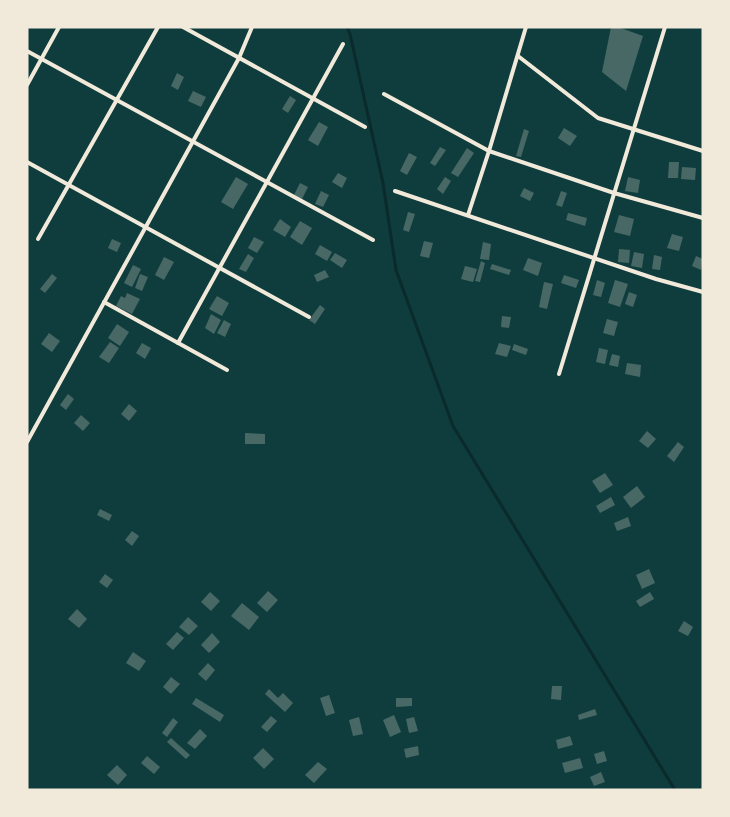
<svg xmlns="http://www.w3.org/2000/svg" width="730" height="817" font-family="'IBM Plex Sans',sans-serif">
<rect width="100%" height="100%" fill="#0f3d3e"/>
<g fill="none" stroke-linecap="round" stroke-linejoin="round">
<!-- stream -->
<polyline stroke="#0a2a2b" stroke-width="3" points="347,27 350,34 383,183 396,270 453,426 675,790"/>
</g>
<!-- building -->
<g fill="#486865">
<polygon points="611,27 618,27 643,36 626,91 602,72"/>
<polygon points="177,73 184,77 178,90 171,86"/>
<polygon points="193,91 206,97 201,107 188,101"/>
<polygon points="290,96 296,100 288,113 282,109"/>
<polygon points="319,122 328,127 318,146 308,140"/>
<polygon points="564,128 577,136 570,146 558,138"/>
<polygon points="524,129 529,131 521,157 516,156"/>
<polygon points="440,147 446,150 435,166 430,163"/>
<polygon points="467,148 474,153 458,177 451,173"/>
<polygon points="409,153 417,157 407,175 400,171"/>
<polygon points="669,162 679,162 678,178 668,178"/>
<polygon points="682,167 696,168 695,180 681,179"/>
<polygon points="338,173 347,178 342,188 332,182"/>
<polygon points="236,177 248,184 233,209 221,202"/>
<polygon points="445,177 451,181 443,194 437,189"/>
<polygon points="628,177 640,180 638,193 625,191"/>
<polygon points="300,183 308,187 302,199 294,195"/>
<polygon points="524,188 534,193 530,201 520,196"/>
<polygon points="321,191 329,195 323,207 315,204"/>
<polygon points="561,191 567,193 562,207 556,205"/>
<polygon points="408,212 415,214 409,232 403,230"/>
<polygon points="568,213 587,218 585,226 566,220"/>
<polygon points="619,215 634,219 630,236 614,232"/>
<polygon points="280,219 291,227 285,237 273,230"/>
<polygon points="300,221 312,228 302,245 290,237"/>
<polygon points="672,234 683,237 679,251 667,248"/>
<polygon points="254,237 264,242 257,253 248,248"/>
<polygon points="112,239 121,243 117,252 108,248"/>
<polygon points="424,241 433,243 429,258 420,256"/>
<polygon points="483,242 491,244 489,260 480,259"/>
<polygon points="320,245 332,252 327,261 315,254"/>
<polygon points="619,249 630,250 629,263 618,262"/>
<polygon points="634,252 644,254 642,268 631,266"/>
<polygon points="335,253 347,260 342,268 330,260"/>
<polygon points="248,254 254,258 246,272 239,269"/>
<polygon points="654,255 662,257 660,270 652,269"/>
<polygon points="696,256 703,259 701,270 692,266"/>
<polygon points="164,257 174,262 164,280 155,275"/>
<polygon points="528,258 542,263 538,276 523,270"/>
<polygon points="481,261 485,263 480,282 475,281"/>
<polygon points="492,264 511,270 509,275 490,269"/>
<polygon points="133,265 141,269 132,287 124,283"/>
<polygon points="465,266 477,269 473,282 461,279"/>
<polygon points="325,270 329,277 317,282 314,275"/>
<polygon points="52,274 57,278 45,293 40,289"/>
<polygon points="140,274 148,277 142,291 135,288"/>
<polygon points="564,275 579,280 576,288 561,283"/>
<polygon points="597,280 605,283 601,297 593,295"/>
<polygon points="615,280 628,284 620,307 608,303"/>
<polygon points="544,282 553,284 547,309 539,307"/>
<polygon points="629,292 637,295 633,307 625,304"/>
<polygon points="127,293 140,299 132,314 116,306 121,296 125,298"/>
<polygon points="217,296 229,303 222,316 209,309"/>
<polygon points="320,305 325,309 315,324 309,320"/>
<polygon points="211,314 221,320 214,334 205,328"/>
<polygon points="502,316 511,317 509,328 501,327"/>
<polygon points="607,319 618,322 614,336 603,333"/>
<polygon points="224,320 231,324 225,337 217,333"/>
<polygon points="117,324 129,332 120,346 108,338"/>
<polygon points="49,333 60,341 52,352 41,344"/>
<polygon points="110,342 119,348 109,363 99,357"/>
<polygon points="142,343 151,348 145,359 136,353"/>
<polygon points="499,343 511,346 507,357 495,354"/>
<polygon points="514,344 528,349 526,355 512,350"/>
<polygon points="599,348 608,350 605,364 596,362"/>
<polygon points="612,354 620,356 618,367 609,365"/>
<polygon points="627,363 641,365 640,377 625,374"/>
<polygon points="68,394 74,399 66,410 60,405"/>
<polygon points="129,404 137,411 129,421 121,414"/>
<polygon points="81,415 90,423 83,431 74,423"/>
<polygon points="647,431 656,439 648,448 639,441"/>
<polygon points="245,433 265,434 265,444 245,444"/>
<polygon points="678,442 684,447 674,462 667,456"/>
<polygon points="605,473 613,485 600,493 592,481"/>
<polygon points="637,486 645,497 631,508 623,497"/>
<polygon points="611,497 615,505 600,513 596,506"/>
<polygon points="100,509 112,515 109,521 97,515"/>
<polygon points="628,517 631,526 617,531 614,523"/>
<polygon points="132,531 139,536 132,546 125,540"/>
<polygon points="649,569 655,583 642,589 636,575"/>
<polygon points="105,574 113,580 107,588 99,582"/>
<polygon points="268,591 278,600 267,612 257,603"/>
<polygon points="210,592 220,601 211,611 201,602"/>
<polygon points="650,592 654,599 640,607 636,601"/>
<polygon points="242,603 259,617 249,630 231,616"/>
<polygon points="77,609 87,619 79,628 68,619"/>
<polygon points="188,617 198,626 189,635 179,627"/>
<polygon points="684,621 693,627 688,636 678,631"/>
<polygon points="177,632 184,638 173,650 166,644"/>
<polygon points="212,633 220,642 209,653 201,645"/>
<polygon points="133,652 146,661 139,671 126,663"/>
<polygon points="208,663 215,670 206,681 198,674"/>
<polygon points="171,677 180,684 171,694 163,687"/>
<polygon points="552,686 562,686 561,700 551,699"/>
<polygon points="269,689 278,698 283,693 293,703 285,712 265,694"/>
<polygon points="329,695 335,713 326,716 320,698"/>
<polygon points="196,698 224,715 220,722 192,704"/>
<polygon points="396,698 412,698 412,706 396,707"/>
<polygon points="595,709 597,715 579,720 578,715"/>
<polygon points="394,715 401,732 390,737 383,720"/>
<polygon points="271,716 277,721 267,732 261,727"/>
<polygon points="359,717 363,734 353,736 349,720"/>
<polygon points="414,717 418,731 409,733 406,719"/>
<polygon points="173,718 178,722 167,737 162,733"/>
<polygon points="200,729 207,736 195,749 187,743"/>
<polygon points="570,736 573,745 558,749 556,740"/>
<polygon points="171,738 190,755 186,759 167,742"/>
<polygon points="418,746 419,755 406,758 404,749"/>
<polygon points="263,748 274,759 264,769 253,758"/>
<polygon points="604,751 607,761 597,764 594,754"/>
<polygon points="147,756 160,767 154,774 141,763"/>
<polygon points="580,758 583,768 565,773 562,763"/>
<polygon points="318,762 327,769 314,783 305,775"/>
<polygon points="117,765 127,775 118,785 107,775"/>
<polygon points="601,772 605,782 594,786 590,777"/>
</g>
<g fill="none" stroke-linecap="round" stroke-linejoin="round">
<!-- minor -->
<g stroke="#f1e9da" stroke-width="4">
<polyline points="183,27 365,127"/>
<polyline points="27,51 373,240"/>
<polyline points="518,56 598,118 703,151"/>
<polyline points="27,85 59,27"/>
<polyline points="384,94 489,151 614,193 703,218"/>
<polyline points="27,162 309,317"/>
<polyline points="395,191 656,279 703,292"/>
<polyline points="468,215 489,151 526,27"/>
<polyline points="38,239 158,27"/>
<polyline points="104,302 227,370"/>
<polyline points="178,343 343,44"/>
<polyline points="559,374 665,27"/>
<polyline points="27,442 239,58 252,27"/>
</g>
</g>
<!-- border -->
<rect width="730" height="817" fill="none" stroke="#f1e9da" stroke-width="57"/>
</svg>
